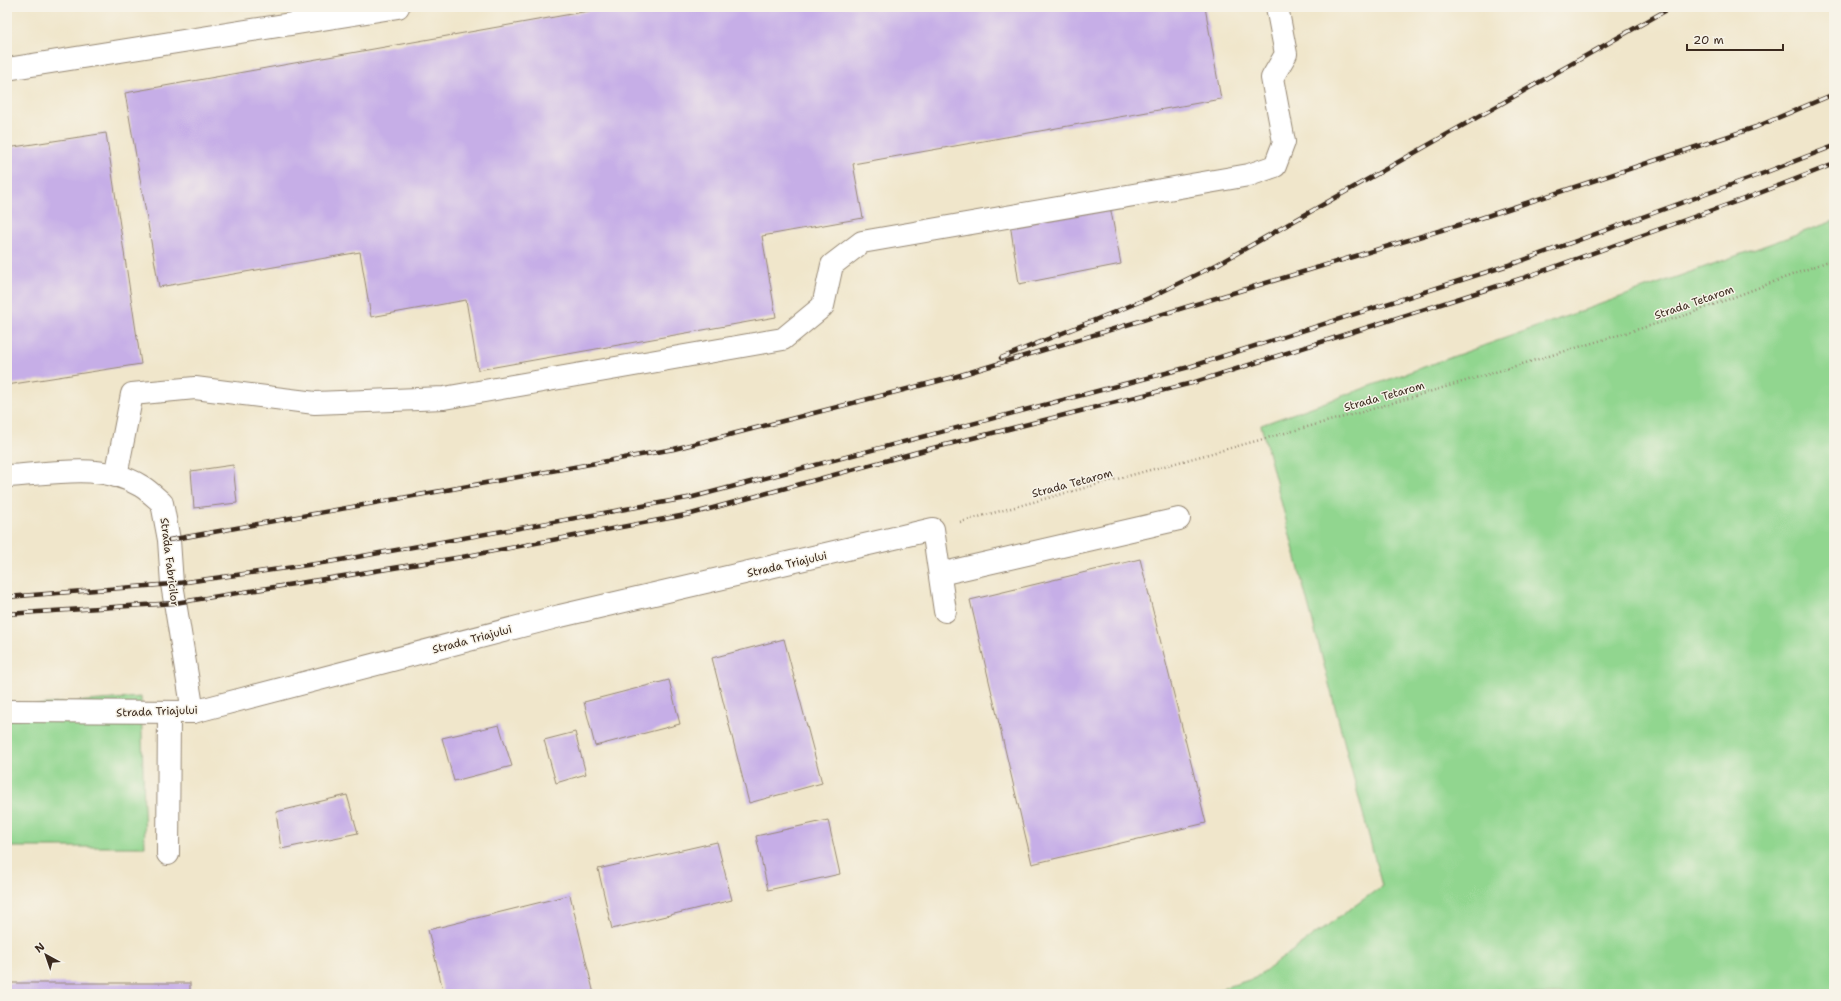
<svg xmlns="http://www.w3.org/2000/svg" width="1841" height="1001" font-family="'Shantell Sans',sans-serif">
<rect width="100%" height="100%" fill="#f7f3e8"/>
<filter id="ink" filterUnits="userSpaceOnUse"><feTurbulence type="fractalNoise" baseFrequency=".025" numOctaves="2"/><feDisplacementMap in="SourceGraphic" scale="8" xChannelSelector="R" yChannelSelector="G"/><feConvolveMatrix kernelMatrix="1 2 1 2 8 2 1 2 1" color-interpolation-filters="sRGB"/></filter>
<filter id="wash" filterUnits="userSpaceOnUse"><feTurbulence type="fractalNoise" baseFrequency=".012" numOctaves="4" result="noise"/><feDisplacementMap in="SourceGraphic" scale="16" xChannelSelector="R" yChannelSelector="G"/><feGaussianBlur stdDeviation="0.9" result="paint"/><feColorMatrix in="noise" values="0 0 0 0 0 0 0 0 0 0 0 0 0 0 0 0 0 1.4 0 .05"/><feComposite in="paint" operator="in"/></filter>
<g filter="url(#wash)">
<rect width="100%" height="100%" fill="#f0e6cb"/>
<!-- green -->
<g fill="#91d68f" stroke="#668056">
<polygon points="1834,221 1834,994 1206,994 1255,978 1382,886 1261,425"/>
<polygon points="141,697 145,847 7,847 7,707"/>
</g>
<g id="blocks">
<!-- building -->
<g fill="#c6aee7">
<polygon points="611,7 1205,7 1221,99 853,164 863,218 762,236 776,317 478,370 466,300 371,317 360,252 159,287 125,93"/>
<polygon points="106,133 141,364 7,385 7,148"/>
<polygon points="1110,206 1121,264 1019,284 1010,223"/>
<polygon points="233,465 237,503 194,508 191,471"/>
<polygon points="1140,559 1206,823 1032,864 970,600"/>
<polygon points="784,639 822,783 749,803 712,658"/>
<polygon points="669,680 680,724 595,746 584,702"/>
<polygon points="499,725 512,766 454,781 442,738"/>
<polygon points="575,732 586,774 556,783 544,740"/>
<polygon points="347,795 358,833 281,849 276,812"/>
<polygon points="828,820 840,874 768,890 756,836"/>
<polygon points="717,842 732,900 612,929 598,869"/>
<polygon points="570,895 594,994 444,994 428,930"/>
<rect x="7" y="983" width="183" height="11"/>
</g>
</g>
</g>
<g filter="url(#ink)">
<use href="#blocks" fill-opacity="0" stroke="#968874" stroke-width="1"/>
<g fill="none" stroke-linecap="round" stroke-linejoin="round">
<!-- minor casing -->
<g stroke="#968874" stroke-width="24">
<g id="minor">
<polyline points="7,69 398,7"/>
<path d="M7,476C50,474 102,462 141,486C148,490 155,497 162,503L169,540L172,584L193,712"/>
<polyline points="116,476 132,394 195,388 315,403 444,398 783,339 823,306 832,265 862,242 1249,175 1275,166 1284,142 1272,78 1286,54 1277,7"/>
<polyline points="940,574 1179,519"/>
<polyline points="7,711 193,712 560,616 933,529 945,611"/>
<polyline points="168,854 169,713"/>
</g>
</g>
<!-- path -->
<polyline stroke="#968874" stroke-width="2.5" stroke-dasharray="1 3" stroke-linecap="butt" points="960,522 1362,412 1689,314 1834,259"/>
<!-- minor -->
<use href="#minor" stroke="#fff" stroke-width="22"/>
<!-- rail casing -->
<g stroke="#3b2a1e" stroke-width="4.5">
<g id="rail">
<polyline points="1001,358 1149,298 1218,264 1672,7"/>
<polyline points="169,540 674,449 954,377 1475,220 1756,127 1834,94"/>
<polyline points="7,597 172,584 329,562 693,497 1189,367 1518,262 1764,173 1834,146"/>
<polyline points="7,614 175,603 462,557 691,514 925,450 1192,383 1523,278 1752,196 1834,164"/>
</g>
</g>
<!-- rail -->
<use href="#rail" stroke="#f7f3e8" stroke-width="3" stroke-dasharray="9" stroke-linecap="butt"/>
</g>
</g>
<g text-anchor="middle" stroke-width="3" stroke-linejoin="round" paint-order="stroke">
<!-- street labels -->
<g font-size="11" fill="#3b2a1e" stroke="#f7f3e8">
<text transform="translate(1694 302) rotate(-19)" y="4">Strada Tetarom</text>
<text transform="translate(1384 396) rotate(-16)" y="4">Strada Tetarom</text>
<text transform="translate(1072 483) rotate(-15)" y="4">Strada Tetarom</text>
<text transform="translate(170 562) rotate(83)" y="4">Strada Fabricilor</text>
<text transform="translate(787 564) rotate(-13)" y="4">Strada Triajului</text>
<text transform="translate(472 639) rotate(-15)" y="4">Strada Triajului</text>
<text transform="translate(157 711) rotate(-2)" y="4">Strada Triajului</text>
</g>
</g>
<!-- margin -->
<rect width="1841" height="1001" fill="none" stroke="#f7f3e8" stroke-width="24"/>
<!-- north arrow -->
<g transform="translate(46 955) rotate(320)" stroke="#f7f3e8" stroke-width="3" paint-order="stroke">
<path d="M0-3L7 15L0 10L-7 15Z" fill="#3b2a1e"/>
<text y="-6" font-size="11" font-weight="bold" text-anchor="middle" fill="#3b2a1e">N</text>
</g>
<!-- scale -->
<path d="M1687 44v6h96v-6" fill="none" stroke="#3b2a1e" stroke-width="2"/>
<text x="1693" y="44" font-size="12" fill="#3b2a1e" stroke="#f7f3e8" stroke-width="3" paint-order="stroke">20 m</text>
</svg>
